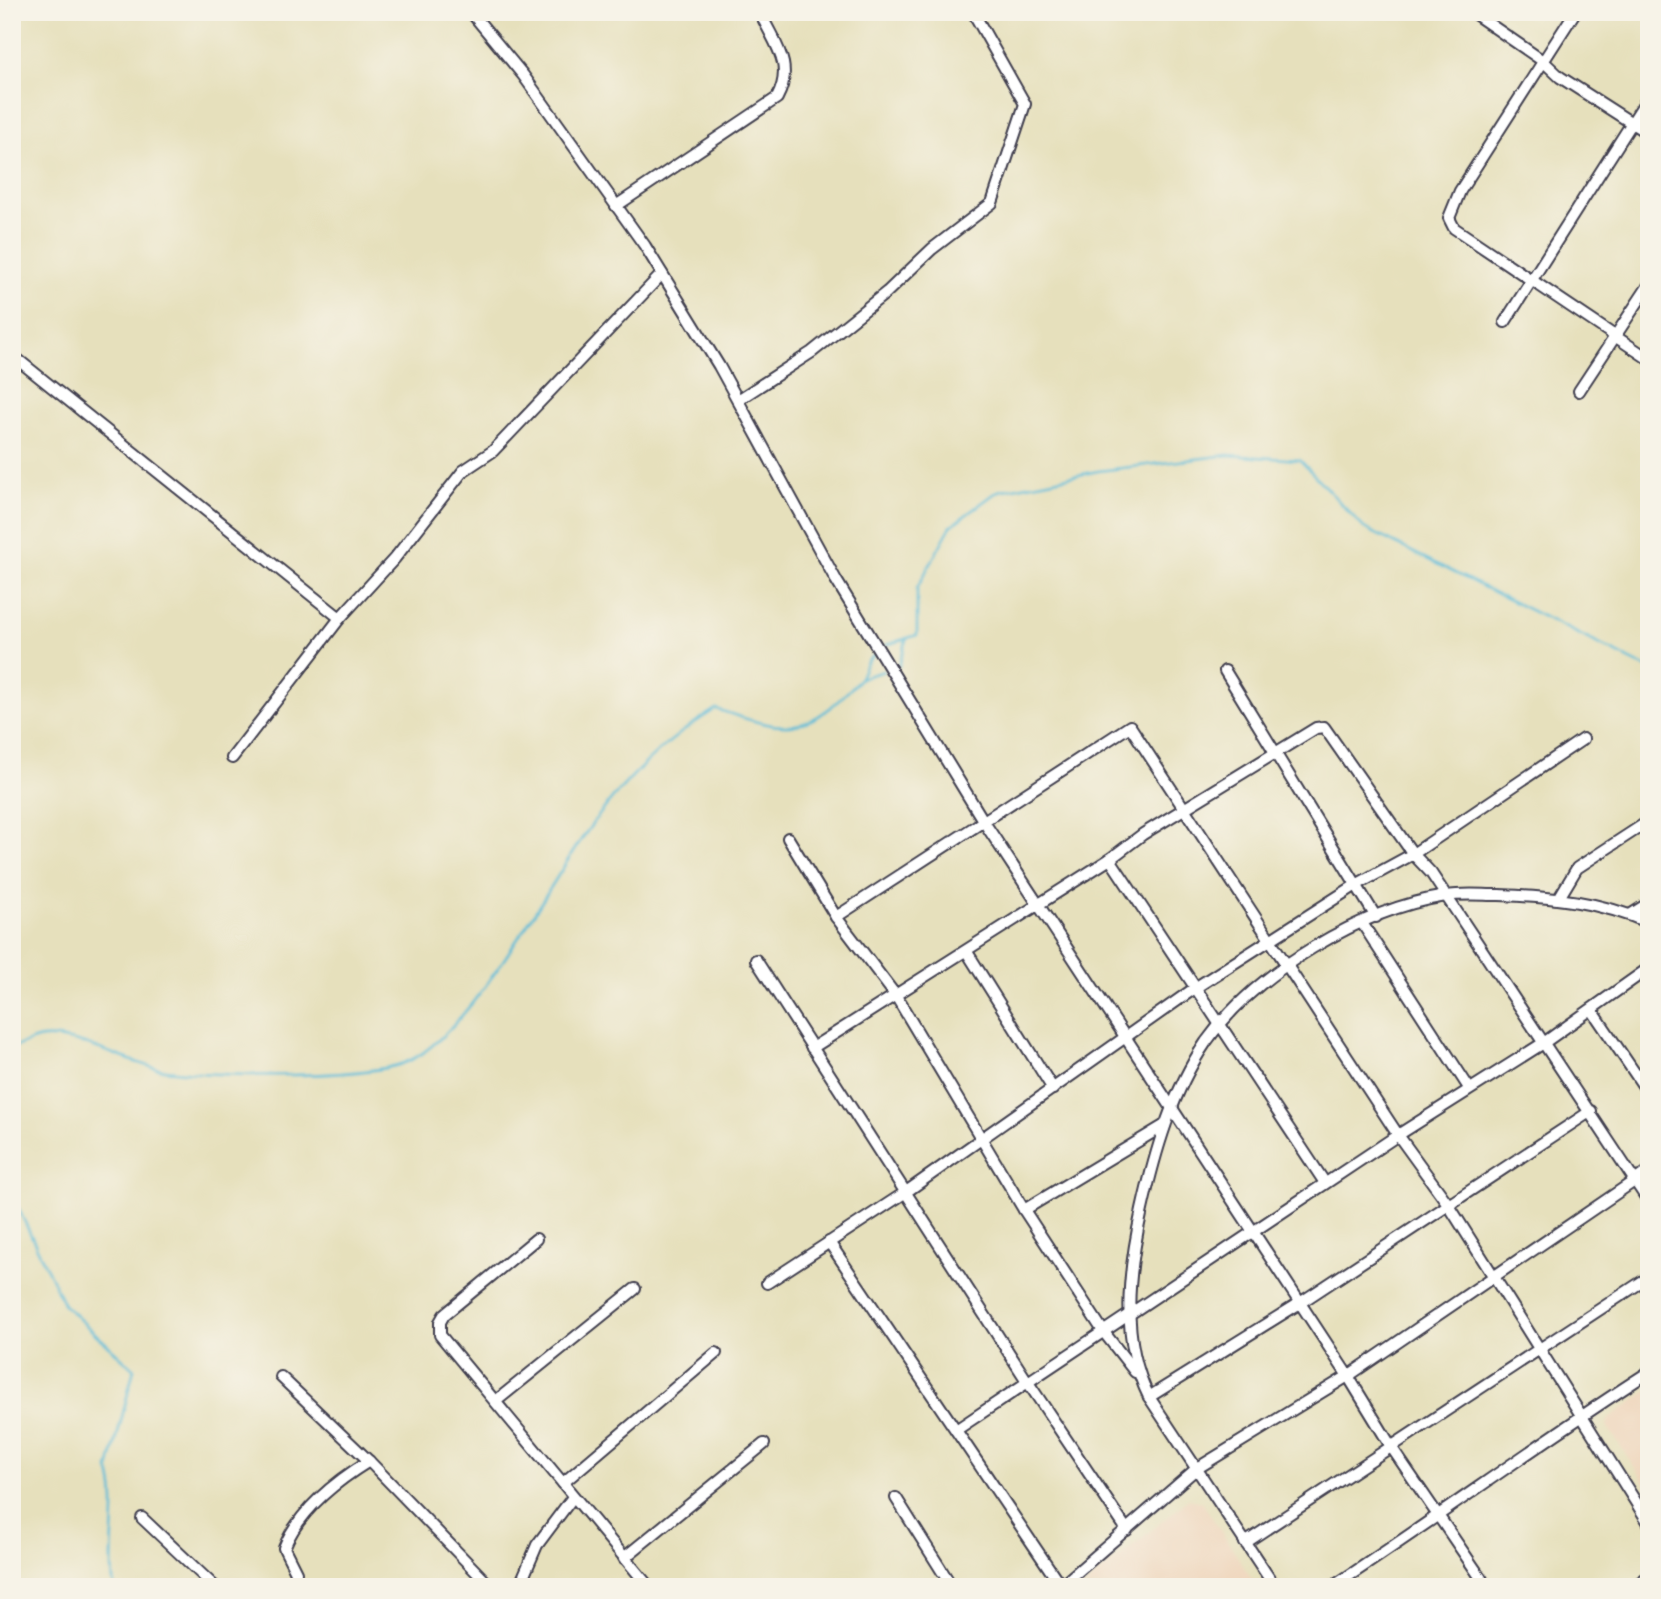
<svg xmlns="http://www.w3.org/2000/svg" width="1661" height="1599" font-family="'Shantell Sans',sans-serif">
<rect width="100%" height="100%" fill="#f7f3e8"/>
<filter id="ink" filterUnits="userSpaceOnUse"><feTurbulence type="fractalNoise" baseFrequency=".0143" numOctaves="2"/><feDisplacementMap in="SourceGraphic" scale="14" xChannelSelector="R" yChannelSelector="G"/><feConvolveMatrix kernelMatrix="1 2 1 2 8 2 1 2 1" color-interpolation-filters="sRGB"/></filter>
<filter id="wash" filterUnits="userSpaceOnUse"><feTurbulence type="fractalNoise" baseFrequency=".00686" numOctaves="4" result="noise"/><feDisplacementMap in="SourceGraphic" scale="28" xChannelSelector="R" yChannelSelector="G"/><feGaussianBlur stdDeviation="1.57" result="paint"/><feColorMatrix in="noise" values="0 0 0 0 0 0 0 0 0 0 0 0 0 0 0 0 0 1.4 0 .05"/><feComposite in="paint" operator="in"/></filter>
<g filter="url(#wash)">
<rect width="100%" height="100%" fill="#e6e0bc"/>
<!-- built -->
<g fill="#efd6bc">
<polygon points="1649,1390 1649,1489 1607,1426 1609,1418"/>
<polygon points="1189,1499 1202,1502 1257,1587 1083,1587"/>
</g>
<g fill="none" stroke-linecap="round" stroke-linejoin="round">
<!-- stream -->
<g stroke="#5abbd8" stroke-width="2.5">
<polyline points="886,645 917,635 917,588 951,526 998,491 1098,471 1228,455 1300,460 1364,528 1649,669"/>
<polyline points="899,666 907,638"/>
<polyline points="860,678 884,671"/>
<path d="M12,1048C22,1045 33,1039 43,1038C79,1035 125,1062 160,1069C205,1077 369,1080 409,1061C469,1033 544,894 583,837C619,785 663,741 716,709C785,732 804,739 857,682C865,672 861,666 874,655"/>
<path d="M12,1195L64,1305L134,1369L109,1469C121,1506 107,1548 114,1587"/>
</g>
</g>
</g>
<g filter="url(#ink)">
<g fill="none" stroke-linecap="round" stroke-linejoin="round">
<!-- minor casing -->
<g stroke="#3f3e4e" stroke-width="14">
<g id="minor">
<polyline points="471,12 523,75 645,246 719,366 836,580 984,822 1348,1376 1392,1448 1487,1587"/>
<polyline points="1472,12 1543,61 1560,77 1649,134"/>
<polyline points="1575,12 1460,191 1449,218 1454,228 1649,359"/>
<path d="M616,206L777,98C795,64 774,44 760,12"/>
<polyline points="1505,322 1649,96"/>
<polyline points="12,355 340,618"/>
<polyline points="1579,391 1649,285"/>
<polyline points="738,400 812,352 887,292 932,249 992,203 1025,104 973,12"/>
<polyline points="1225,671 1376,917"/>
<polyline points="232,758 340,618 395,558 463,471 493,451 662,274"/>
<polyline points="788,838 836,917 896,996 1024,1210 1103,1331 1135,1372"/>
<polyline points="1110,859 1325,1183"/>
<polyline points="1559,898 1577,868 1649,821"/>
<polyline points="1630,915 1649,903"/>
<polyline points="836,917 1130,726 1398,1135 1448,1204 1649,1523"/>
<polyline points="1362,923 1469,1088"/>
<polyline points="967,952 1053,1089"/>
<polyline points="756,960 1027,1381 1127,1530"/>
<polyline points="1592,1010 1649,1094"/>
<polyline points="812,1048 1110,859 1143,834 1316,728 1324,727 1413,854 1431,873 1649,1202"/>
<polyline points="1024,1210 1165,1125"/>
<polyline points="536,1239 444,1315 440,1322 440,1335 649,1587"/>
<polyline points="829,1242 1061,1586"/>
<polyline points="767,1283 906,1192 1195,988 1356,885 1413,854 1583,739"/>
<polyline points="281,1377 369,1461 491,1587"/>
<polyline points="1149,1397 1300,1303 1591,1111"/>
<polyline points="496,1401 635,1289"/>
<polyline points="956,1430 1398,1135 1545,1042 1649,968"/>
<polyline points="563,1483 716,1353"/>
<polyline points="896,1498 952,1587"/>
<polyline points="142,1518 215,1587"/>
<polyline points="1245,1543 1649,1277"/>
<polyline points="624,1558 764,1444"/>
<path d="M288,1587L295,1579L296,1572L284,1548C299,1510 335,1482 369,1461"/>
<polyline points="519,1587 537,1545 573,1497"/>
<polyline points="1060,1587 1196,1469 1348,1376 1649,1171"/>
<path d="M1275,1587L1149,1397C1120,1339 1128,1272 1142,1210C1155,1152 1172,1092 1206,1042C1256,972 1361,909 1446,896C1463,893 1482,895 1499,895C1552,897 1600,901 1649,923"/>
<path d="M1332,1587C1439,1517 1541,1441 1649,1372"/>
<polyline points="1634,1587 1649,1576"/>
</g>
</g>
<!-- minor -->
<use href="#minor" stroke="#fff" stroke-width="10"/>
</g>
</g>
<!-- margin -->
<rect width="1661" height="1599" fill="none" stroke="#f7f3e8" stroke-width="42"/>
</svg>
